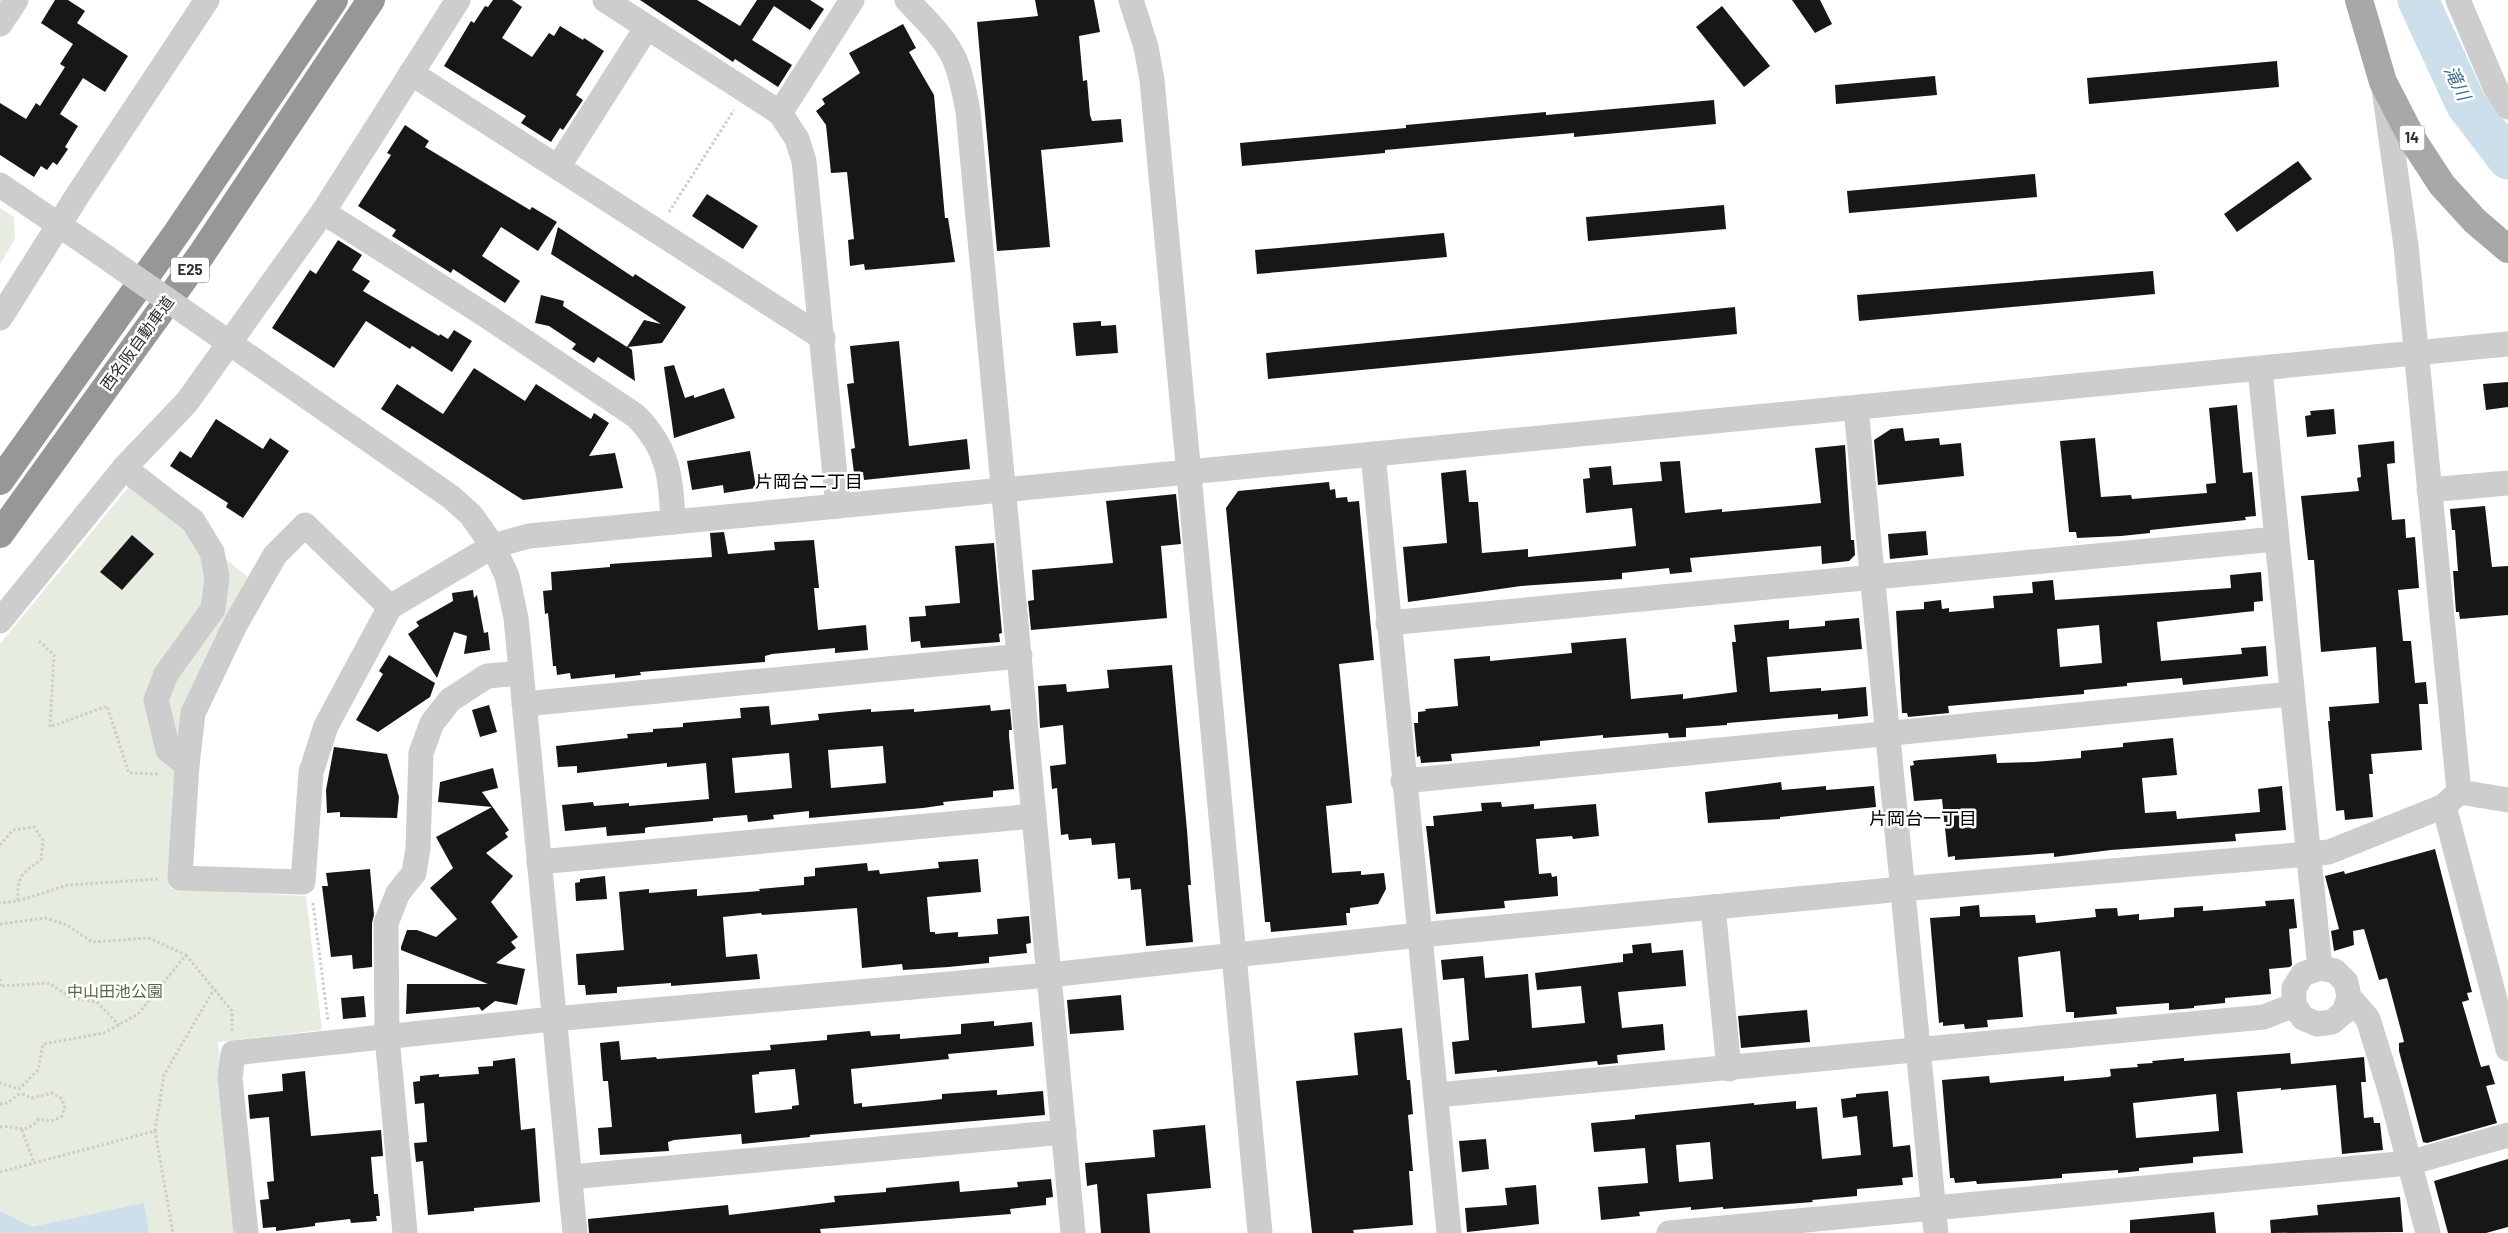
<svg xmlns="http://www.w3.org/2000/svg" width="2508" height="1233" font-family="Barlow,'Noto Sans JP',sans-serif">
<rect width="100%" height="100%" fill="#fff"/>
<!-- green -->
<g fill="#e6ecdf">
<polygon points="0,208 14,217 15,239 0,264"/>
<polygon points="131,484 248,577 182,717 172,793 171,889 306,896 322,1030 218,1042 236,1233 0,1233 0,644"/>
</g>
<!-- water -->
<polygon fill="#ccdfeb" points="144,1203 149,1233 0,1233 0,1211 32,1227"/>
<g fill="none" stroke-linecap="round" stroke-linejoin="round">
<!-- river -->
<polyline stroke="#ccdfeb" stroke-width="41" points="2418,0 2466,104 2508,159"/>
</g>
<!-- building -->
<g fill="#171717" fill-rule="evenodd">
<polygon points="55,0 68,0 85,11 77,23 128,56 105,92 83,78 60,114 78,126 65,147 68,149 57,165 53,162 47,170 41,166 34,177 0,155 0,103 26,119 36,103 40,106 65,67 60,64 73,44 41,23"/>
<polygon points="493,0 512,0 522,7 502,38 532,57 549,33 554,36 560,26 583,40 584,38 604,51 576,95 583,100 563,130 560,128 551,142 521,123 526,116 444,66 471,21 474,23 485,6 488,7"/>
<polygon points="640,0 697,0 740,26 757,0 810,0 824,9 810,30 774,6 752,40 792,65 778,87 735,59 733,62"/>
<polygon points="1035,0 1094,0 1100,32 1079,36 1083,81 1087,80 1090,115 1092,121 1121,119 1123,142 1041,150 1050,247 997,251 977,22 1038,16"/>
<polygon points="1792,0 1820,0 1832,24 1815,33"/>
<polygon points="1722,6 1770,66 1744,87 1696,27"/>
<polygon points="903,24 916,48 909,52 934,95 945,218 948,218 955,262 865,270 864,264 850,266 848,240 854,239 847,172 831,173 826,125 816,111 825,104 822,99 860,73 849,53"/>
<polygon points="2277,61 2279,87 2089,104 2087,78"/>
<polygon points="1935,76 1937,95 1836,104 1835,85"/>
<polygon points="1714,100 1716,124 1574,137 1574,133 1385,150 1385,153 1242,166 1240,143 1406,128 1406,125 1546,112 1546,115"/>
<polygon points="405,125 429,141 425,147 530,210 532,207 557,222 538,251 501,227 482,256 520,281 505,303 453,269 451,273 392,236 396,230 358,206 391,155 387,153"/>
<polygon points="2298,161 2312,179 2237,232 2224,214"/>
<polygon points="2035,174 2037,197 1849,213 1847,191"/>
<polygon points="707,194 758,226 743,249 692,216"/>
<polygon points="1724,205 1726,229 1588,241 1586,217"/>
<polygon points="558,227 633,277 635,274 686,307 662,343 628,347 632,350 635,381 598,357 594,363 572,349 576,344 549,326 535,323 541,295 564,301 563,306 627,347 644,320 661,324 551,254"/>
<polygon points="1444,233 1447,257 1257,274 1255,250"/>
<polygon points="338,240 362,255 352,270 370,281 363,291 439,336 440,334 448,339 454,330 472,341 452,372 412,346 410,349 366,321 334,368 272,328 310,270 316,274"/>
<polygon points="2153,271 2155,294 1859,321 1857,295"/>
<polygon points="1735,307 1737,334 1268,379 1266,353"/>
<polygon points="1101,321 1101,326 1116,325 1118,353 1076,356 1073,323"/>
<polygon points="899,341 909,446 967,439 970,469 864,480 863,472 854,473 851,449 855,448 847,384 854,383 850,346"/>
<polygon points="674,365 685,398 694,395 694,398 724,388 735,418 674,438 664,367"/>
<polygon points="474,368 525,401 536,384 591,419 594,413 609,423 589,456 615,453 623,488 523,500 381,409 397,384 443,414"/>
<polygon points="2508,382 2508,407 2486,410 2483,384"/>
<polygon points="2237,405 2243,473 2252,472 2256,516 2245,517 2246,520 2150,530 2150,533 2121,536 2077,538 2076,532 2069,532 2060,441 2095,438 2101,497 2131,495 2132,499 2207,493 2206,484 2216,483 2209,408"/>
<polygon points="2334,409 2336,434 2307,437 2305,416 2311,415 2310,411"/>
<polygon points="216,419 263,449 270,438 289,451 243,518 226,507 228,503 170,466 180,451 191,458"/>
<polygon points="1903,428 1905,441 1939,438 1940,445 1961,443 1964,476 1878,485 1874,440 1891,429"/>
<polygon points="2394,441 2395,463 2387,464 2392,520 2405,519 2406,538 2415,537 2419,588 2398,590 2403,641 2411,641 2415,683 2426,682 2428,704 2419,704 2422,750 2371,754 2373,774 2369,774 2373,817 2345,820 2344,810 2336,811 2328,721 2330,721 2329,707 2379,703 2376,647 2321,652 2314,560 2308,560 2301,496 2359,491 2357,478 2361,477 2358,445"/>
<polygon points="1845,445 1851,540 1854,540 1855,555 1849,561 1822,564 1821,546 1690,558 1692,572 1670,574 1669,568 1622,573 1622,579 1521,586 1408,602 1403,547 1447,543 1441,473 1466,470 1469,502 1478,502 1482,553 1528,549 1528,557 1636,546 1632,508 1586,513 1583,479 1590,478 1589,468 1611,466 1613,485 1662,481 1660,462 1680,461 1685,513 1722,509 1722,512 1821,503 1815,448"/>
<polygon points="750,451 756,488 724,493 723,485 692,490 687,461"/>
<polygon points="1329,482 1330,490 1335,489 1336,498 1347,497 1348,502 1359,501 1374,660 1339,664 1352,803 1326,806 1332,873 1361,871 1361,875 1384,873 1386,889 1378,904 1350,908 1350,913 1346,913 1347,925 1271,932 1270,922 1265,922 1226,508 1238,491"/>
<polygon points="1176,494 1181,544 1161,546 1167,618 1031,630 1028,601 1034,600 1032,570 1113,563 1106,501"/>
<polygon points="2485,506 2492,567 2508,566 2508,615 2460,619 2459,612 2456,612 2453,571 2458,571 2455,530 2452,530 2450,509"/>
<polygon points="1926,531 1928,555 1890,559 1888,534"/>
<polygon points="724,532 728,554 775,550 774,542 814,540 819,588 814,588 818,630 866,625 868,650 835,653 835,648 772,654 765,656 765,662 640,672 641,675 615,678 615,674 571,679 570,673 557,675 556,666 553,666 548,613 545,614 543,591 552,590 551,572 610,567 610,564 712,557 710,533"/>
<polygon points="132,535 154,554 122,590 100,572"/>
<polygon points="994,543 1002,633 999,634 1000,642 921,648 920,641 911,642 909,617 926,616 925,606 960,603 955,546"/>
<path d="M2261,572L2263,601L2254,602V611L2157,622L2161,661L2242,654L2241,648L2266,646L2268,676L2183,685L2182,678L2127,683V686L2084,690V694L1948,706L1949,713L1908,717L1907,713H1902L1896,611L1924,609V602L1941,600L1942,609L1949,608V612L1994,608L1993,596L2033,593L2032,582L2053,580L2055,600L2231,588L2230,575ZM2099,625L2102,663L2060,667L2057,629Z"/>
<polygon points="473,590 474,598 477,595 484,633 488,632 490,650 464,654 467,636 454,632 437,678 408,634 419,626 416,622 453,601 452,593"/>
<polygon points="1859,618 1862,649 1767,657 1770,692 1821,688 1821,691 1866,687 1868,716 1838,719 1838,714 1727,723 1727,725 1686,728 1686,737 1669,738 1668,733 1603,738 1603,735 1540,741 1540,746 1451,754 1452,761 1421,763 1420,756 1417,757 1414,723 1418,723 1418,712 1426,711 1425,709 1458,706 1454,659 1490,656 1490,661 1572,653 1571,643 1626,638 1631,699 1683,694 1683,699 1737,692 1732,642 1736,642 1734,625 1789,620 1789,629 1825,626 1825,621"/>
<polygon points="389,655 435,683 430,697 378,732 356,720 383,674 379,671"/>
<polygon points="1172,665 1187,830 1191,885 1188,885 1193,942 1146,946 1141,889 1131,890 1130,878 1118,879 1115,843 1092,845 1091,838 1069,840 1068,834 1061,835 1057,788 1052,789 1050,766 1066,764 1063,725 1040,728 1038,686 1066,684 1067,692 1109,688 1107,670"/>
<polygon points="489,705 497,732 480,737 472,710"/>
<path d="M990,705L991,711L1010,709L1012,730H1009V736L1014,789L993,791V797L943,802L944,805L923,808L809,818V811L773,815L774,819L748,822L747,815L713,818V821L649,827L645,828V833L607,836L606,827L565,831L562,805L593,802L594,806L629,803V806L709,799L706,763L667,767V763L577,773V766L558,767L556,746L628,738L627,734L653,732V729L683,727V723L741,718L740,708L769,706L771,725L819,720L818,714L871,709V712L914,709V712ZM883,746L886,783L831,788L828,750ZM789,753L792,788L735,793L732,758Z"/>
<polygon points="2173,738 2177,775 2142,778 2145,813 2176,811 2177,819 2260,812 2258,789 2282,786 2286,830 2235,834 2236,841 2111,850 2054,857 2054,853 1955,860 1955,856 1948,857 1942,799 1914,801 1910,766 1914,765 1913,761 1919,760 1996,754 1997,763 2034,762 2081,758 2081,751 2123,747 2123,743"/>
<polygon points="334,747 387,754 399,797 397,818 340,817 340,812 327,813 326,790"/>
<polygon points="493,768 498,788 482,792 509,830 505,833 508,837 486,853 513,876 491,902 518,937 511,942 516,948 496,963 525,969 517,1005 495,1001 482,1011 479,1007 406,1014 407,984 488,984 401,950 401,947 407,930 417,930 436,937 457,919 430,888 453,868 436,837 492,807 438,802 440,782"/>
<polygon points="1781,782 1782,790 1826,786 1826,790 1874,786 1876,807 1780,817 1780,819 1708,823 1705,792"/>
<polygon points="1501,802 1502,807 1534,804 1534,809 1596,804 1599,836 1573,839 1572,836 1536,839 1539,874 1551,873 1552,877 1557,876 1558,896 1504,901 1505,908 1436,914 1426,826 1434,826 1433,816 1482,811 1481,803"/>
<polygon points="2435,849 2472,992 2467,993 2469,1000 2462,1002 2481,1067 2489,1065 2495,1084 2486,1086 2497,1123 2427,1143 2423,1142 2399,1051 2399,1043 2404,1042 2402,1034 2387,978 2379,980 2364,929 2353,931 2354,945 2334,951 2331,931 2339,929 2325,876 2344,871 2345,874"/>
<polygon points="978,859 981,892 927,897 930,932 935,932 935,934 958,932 958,937 998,934 997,919 1029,916 1031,943 1026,944 1027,953 989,957 989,963 948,967 903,970 902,964 862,968 857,908 762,915 761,913 723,917 726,957 757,954 760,979 671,986 671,983 617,987 617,993 586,995 585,985 578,985 576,954 624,950 619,892 649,889 649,893 697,889 697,896 760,891 759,889 804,885 804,877 815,876 815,868 867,863 868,871 879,870 880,874 939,868 938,862"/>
<polygon points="370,869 374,915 372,923 372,967 353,969 352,955 331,957 322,886 328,886 326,873"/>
<polygon points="605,876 607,899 576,901 575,883 580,882 580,879"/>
<polygon points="2294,899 2297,928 2289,929 2292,965 2290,967 2269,969 2271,994 2225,998 2225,1003 2194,1006 2194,1008 2169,1010 2169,1003 2116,1007 2117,1014 2074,1018 2074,1012 2066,1012 2060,951 2018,957 2023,1017 1987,1020 1988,1027 1965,1029 1964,1024 1943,1026 1943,1022 1939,1023 1930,918 1960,916 1960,907 1979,905 1980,917 2035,915 2036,923 2096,917 2095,909 2117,908 2118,916 2139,914 2139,920 2174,917 2174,908 2203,906 2203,911 2266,906 2265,901"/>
<polygon points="1651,943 1652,953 1683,950 1686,986 1618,992 1622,1028 1663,1024 1665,1050 1617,1055 1618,1063 1598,1065 1597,1061 1497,1072 1497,1070 1455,1074 1452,1042 1469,1040 1464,978 1443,980 1441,960 1483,956 1485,978 1528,974 1532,1028 1585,1023 1581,986 1537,990 1535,973 1623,962 1623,954 1633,953 1632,945"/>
<polygon points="1121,995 1124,1030 1070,1034 1067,1000"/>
<polygon points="364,996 366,1017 343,1019 341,998"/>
<polygon points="1807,1010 1810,1042 1741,1048 1738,1016"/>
<path d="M994,1021V1026L1032,1022L1034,1046L948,1054L949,1059L851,1069L854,1104L862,1103V1107L925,1101L942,1099V1094L997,1090V1095L1043,1091L1045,1115L810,1135V1137L742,1144L741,1134L674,1140L668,1142L669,1151L600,1155L598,1128L612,1127L608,1081H603L600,1043L619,1041L621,1060L656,1057L657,1059L771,1050L770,1045L827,1040V1035L870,1031L871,1036L900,1034V1039L961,1034V1024ZM795,1069L799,1105L792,1106V1109L755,1113L752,1075L759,1074V1072Z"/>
<polygon points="1402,1028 1407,1080 1410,1080 1413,1114 1408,1115 1413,1171 1409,1171 1413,1225 1353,1230 1354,1233 1312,1233 1296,1081 1358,1075 1354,1033"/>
<path d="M2290,1053L2291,1064L2364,1057L2366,1082H2361L2364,1118L2373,1117L2374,1123H2380L2383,1150L2342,1154L2336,1085L2281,1090V1088L2237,1092L2243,1153L2193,1157V1163L2139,1168V1171L2118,1173V1170L2062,1174V1178L2023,1181L1977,1184L1976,1181L1955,1183L1954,1178H1950L1942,1080L1989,1076L1990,1083L2064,1076V1081L2108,1077L2111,1076L2110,1069L2138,1067L2137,1064L2153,1063L2152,1061L2184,1058V1061ZM2216,1094L2219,1131L2136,1138L2133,1103Z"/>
<polygon points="515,1058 521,1130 535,1128 540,1202 474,1208 474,1211 428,1215 423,1161 416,1162 414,1143 427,1142 424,1103 415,1104 413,1082 420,1081 420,1076 439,1074 439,1077 479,1074 478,1067 493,1066 493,1061"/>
<polygon points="305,1071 311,1136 381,1130 383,1156 371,1157 374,1194 378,1194 380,1216 376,1216 377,1221 351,1223 350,1219 315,1223 315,1226 276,1231 276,1227 263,1228 260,1200 269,1199 267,1182 274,1181 269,1117 250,1119 248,1095 283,1091 282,1074"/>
<path d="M1888,1091L1893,1147L1910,1145L1913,1177L1902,1178L1903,1185L1857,1189V1196L1812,1200L1813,1202L1723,1209V1207L1691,1210V1207L1639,1212L1640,1216L1601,1220L1598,1187L1648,1183L1645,1148L1594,1152L1591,1123L1635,1119V1115L1754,1103V1105L1796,1101V1109L1817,1107L1822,1159L1861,1155L1857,1116L1843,1118L1841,1099L1856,1097V1094ZM1710,1142L1713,1179L1679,1182L1676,1145Z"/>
<polygon points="1205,1125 1211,1188 1147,1194 1150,1233 1101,1233 1097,1184 1087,1186 1085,1163 1155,1157 1153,1130"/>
<polygon points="1486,1139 1489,1169 1462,1172 1459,1141"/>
<polygon points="2508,1159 2508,1227 2486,1233 2448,1233 2434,1181"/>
<polygon points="1051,1179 1053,1197 1046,1198 1046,1205 1010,1209 1011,1214 820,1229 821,1233 589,1233 588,1219 728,1205 729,1215 835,1202 834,1196 886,1192 886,1188 959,1181 960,1192 1018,1187 1017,1182"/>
<polygon points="1536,1185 1539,1224 1467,1232 1465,1208 1507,1205 1505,1188"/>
<polygon points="2400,1197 2403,1232 2271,1233 2270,1220 2318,1215 2317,1205"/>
<polygon points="2214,1212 2216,1233 2130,1233 2130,1220"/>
</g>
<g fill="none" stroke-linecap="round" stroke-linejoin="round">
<!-- path -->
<g stroke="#cdcdcd" stroke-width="3" stroke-dasharray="2.5 2.5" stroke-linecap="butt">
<polyline points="669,212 734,110"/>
<polyline points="39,641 54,655 50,727 107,706 129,773 159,774"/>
<path d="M0,845L13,830L34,827L43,840L41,860C21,874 17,876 18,901L0,903"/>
<polyline points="18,901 68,885 158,879"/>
<polyline points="313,903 328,1021"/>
<polyline points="0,924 45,918 67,925 92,942 149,938 186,955 138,1014 104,1033 43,1044 38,1070 19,1089 0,1083"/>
<polyline points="186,955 232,1011 232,1031"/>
<polyline points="0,979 1,986"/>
<polyline points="2,986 49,983 71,998 97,1002 119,1025"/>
<polyline points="0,1104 7,1103 20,1093"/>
<path d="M0,1127C18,1124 23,1137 39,1119L51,1121L61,1117L65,1108L62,1099L52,1093L32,1098L20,1093"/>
<polyline points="22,1130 34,1163"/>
<polyline points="155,1131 164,1075 214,989"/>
<polyline points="0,1172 155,1131 173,1233"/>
</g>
<!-- minor -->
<g stroke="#cdcdcd" stroke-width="25">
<polyline points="605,0 780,113"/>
<path d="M907,0C923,17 941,34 952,54C961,71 964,92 968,111L1073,1233"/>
<polyline points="1131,0 1146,47 1152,80 1260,1233"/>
<polyline points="2458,0 2495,87 2508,107"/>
<polyline points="0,24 16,0"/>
<polyline points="411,73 823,338"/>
<polyline points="2384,89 2406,246 2459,792 2444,806 2508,1049"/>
<polyline points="558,167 647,27"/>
<polyline points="0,185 87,244"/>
<path d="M323,212L487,316L636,416C669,449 671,478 673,522"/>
<polyline points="0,318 79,193 207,0"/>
<polyline points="218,335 451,497 471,515 493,546 529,536 2508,344"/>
<polyline points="2260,369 2320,968"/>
<polyline points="1856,408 1936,1233"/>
<polyline points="1373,454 1449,1233"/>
<polyline points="124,468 193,521 212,552 217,578 213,609 166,674 156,700 168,750 187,765"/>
<polyline points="2429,490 2508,483"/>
<polyline points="838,506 804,161 797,139 780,113 852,0"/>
<polyline points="390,607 305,525 275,555 235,625 193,713 187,765 180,878 303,882 311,772 326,726 390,607 493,546 507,576 516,618 575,1233"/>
<polyline points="0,621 124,468 187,402 323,212 458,0"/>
<polyline points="1388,623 2276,539"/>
<polyline points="524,704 1020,656"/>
<polyline points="1403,781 2291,694"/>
<polyline points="2459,792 2508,800"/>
<polyline points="539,862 1034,816"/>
<polyline points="1713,907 1729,1069"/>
<polyline points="2349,997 2344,1012 2332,1022 2317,1024 2303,1018 2294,1005 2294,988 2303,974 2320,968 2335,971 2346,982 2349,997 2368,1019 2390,1090 2428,1233"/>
<polyline points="1437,1095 2264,1017 2294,1005"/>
<polyline points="570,1177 1064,1132"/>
<polyline points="246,1233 230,1078 233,1053 553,1019 1049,975 1420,935 1902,889 2308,854 2329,852 2444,806"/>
<polyline points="405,1233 387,1036 386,923 398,893 414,873 418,848 421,753 432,723 450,700 487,676 521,673"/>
<polyline points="1669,1233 2409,1163 2508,1135"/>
</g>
<!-- major -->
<polyline stroke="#a8a8a8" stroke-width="28" points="2359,0 2383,82 2414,142 2442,185 2475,221 2508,249"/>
<!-- highway -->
<g stroke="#979797" stroke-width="28">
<polyline points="0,481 176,234 334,0"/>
<polyline points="0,534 201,255 371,0"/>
</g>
<!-- minor-bridge -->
<polyline stroke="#cdcdcd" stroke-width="25" points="87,244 218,335"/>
</g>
<g text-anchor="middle" stroke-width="5" stroke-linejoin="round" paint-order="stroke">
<!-- shield labels -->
<g fill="#fff" stroke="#6e6e6e" stroke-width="1">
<rect x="2399.5" y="125.5" width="25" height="25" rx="4"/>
<rect x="171" y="257.5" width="38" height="25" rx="4"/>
</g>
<g font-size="15" font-weight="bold" fill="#303030">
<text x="2412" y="143">14</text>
<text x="190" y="275">E25</text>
</g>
<!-- street labels -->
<g font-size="16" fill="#303030" stroke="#fff">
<text transform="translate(137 343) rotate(-54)" y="6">西名阪自動車道</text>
</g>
<!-- park labels -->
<g font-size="16" fill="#536a3f" stroke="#fff">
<text x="115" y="997">中山田池公園</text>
</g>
<!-- water labels -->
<g font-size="18" font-style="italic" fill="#41718f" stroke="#fff">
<text transform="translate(2457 83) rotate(64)" y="6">滝川</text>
</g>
<!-- neighbourhood labels -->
<g font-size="18" fill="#000" stroke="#fff">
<text x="809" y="488">片岡台二丁目</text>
<text x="1923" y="825">片岡台一丁目</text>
</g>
</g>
</svg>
